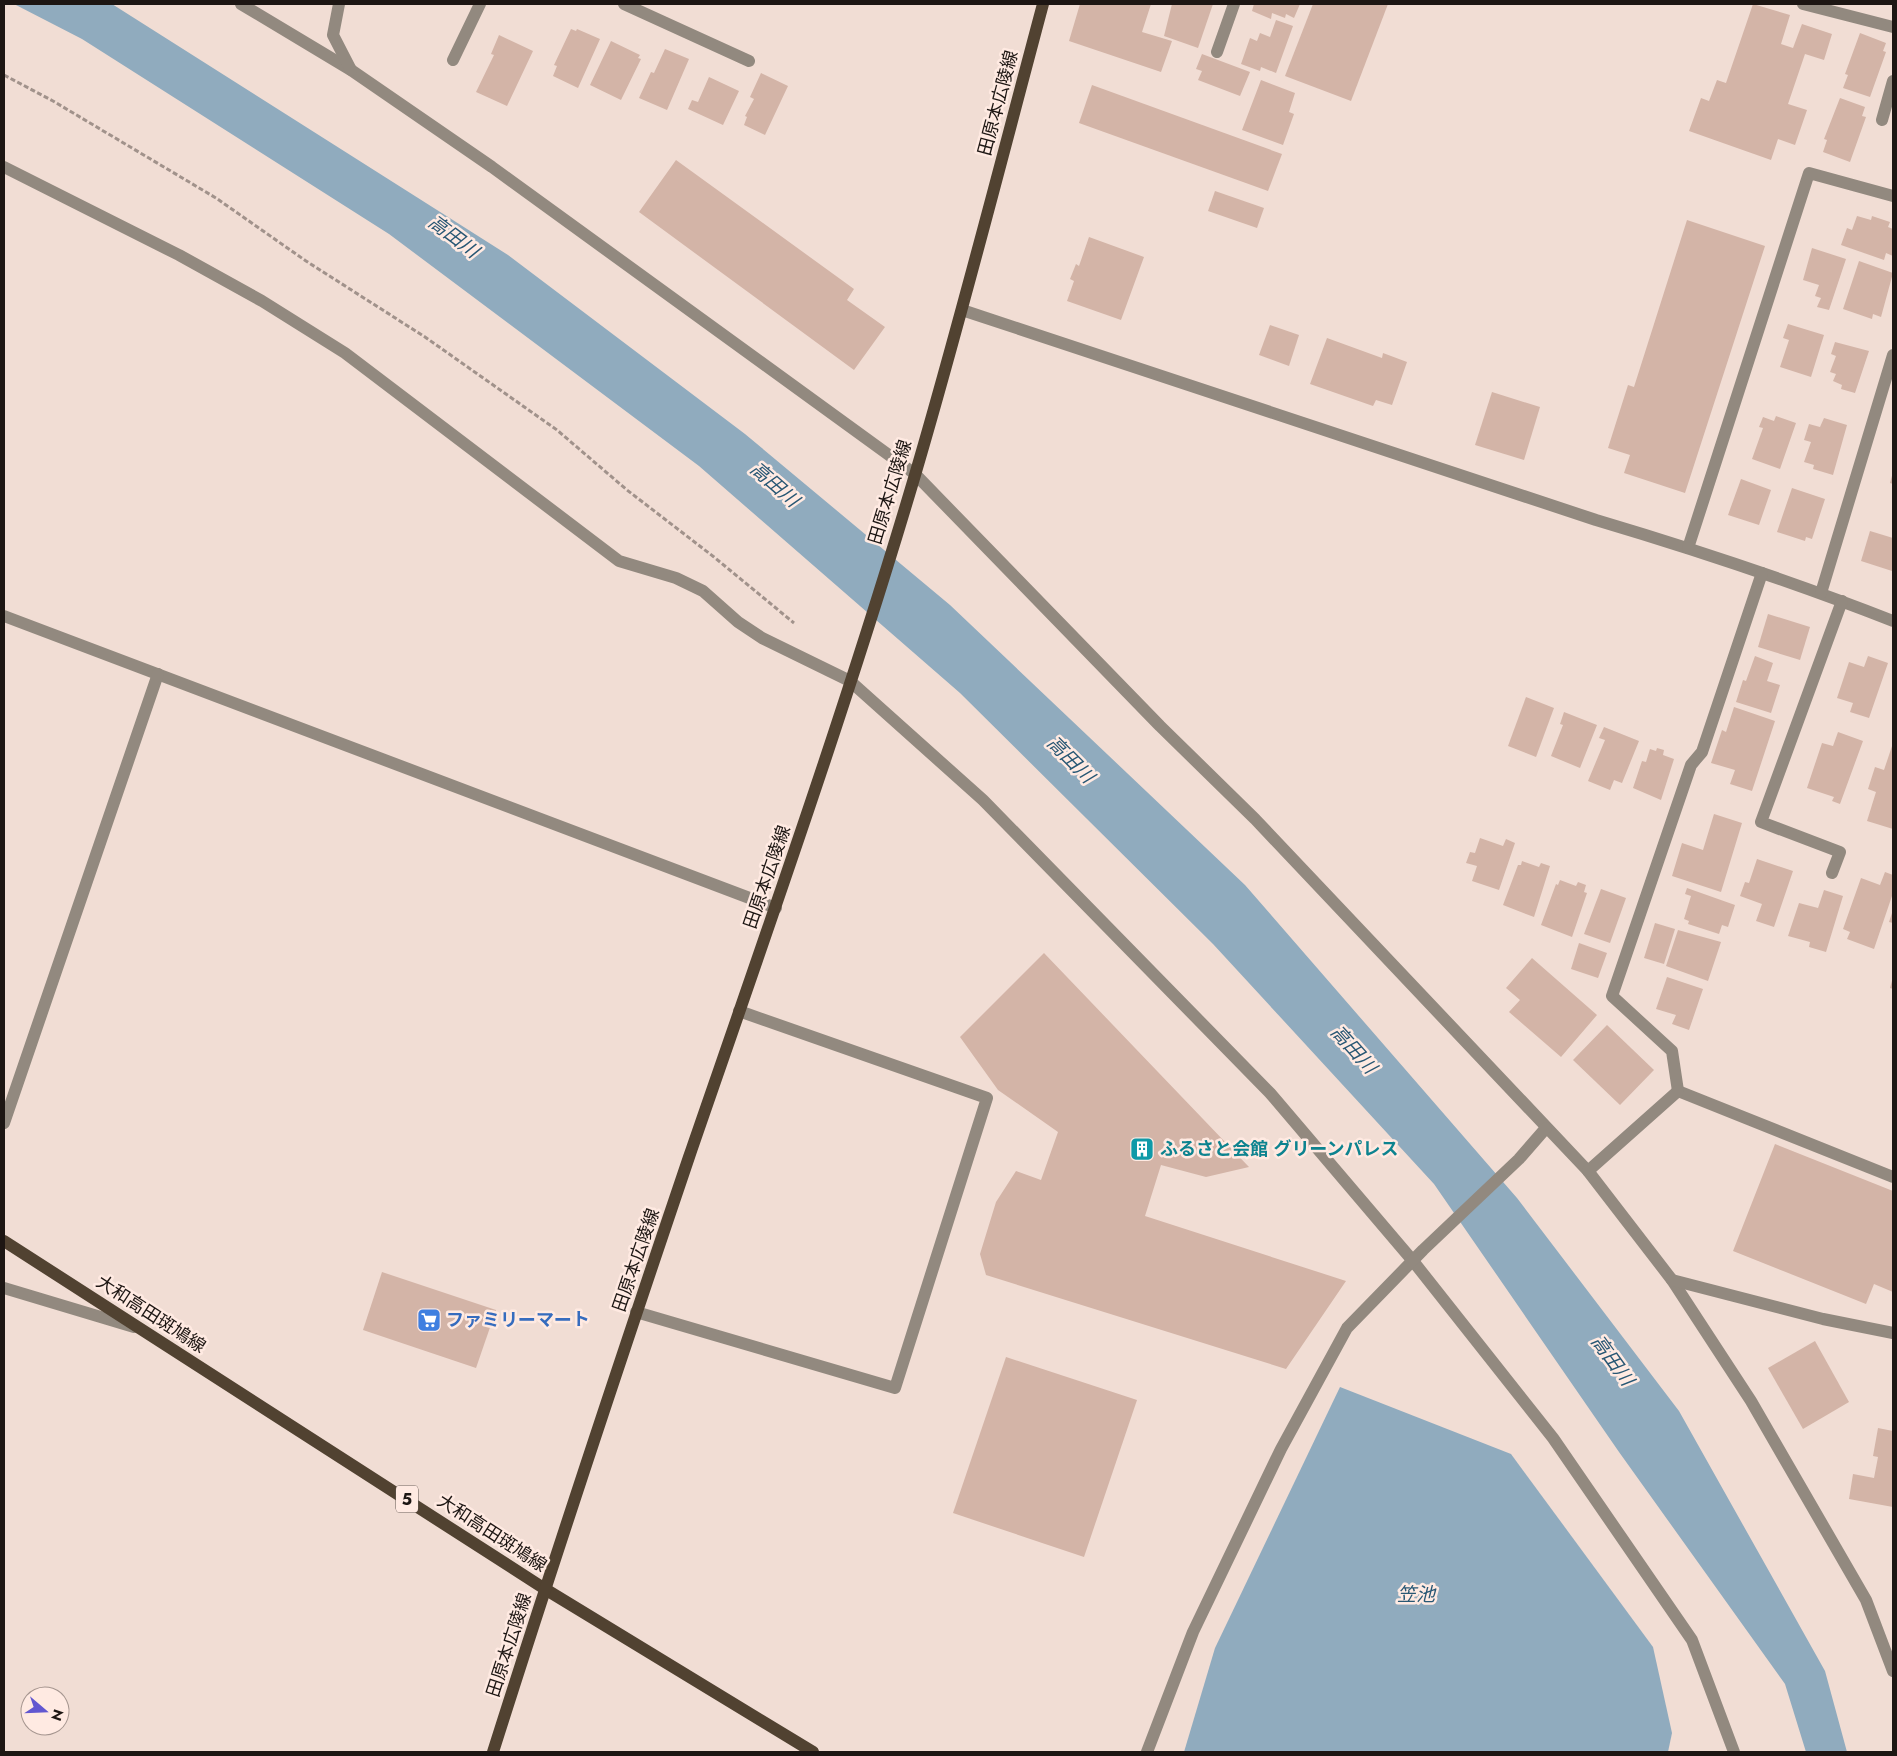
<svg xmlns="http://www.w3.org/2000/svg" width="1897" height="1756" font-family="Jost,'Noto Sans JP',sans-serif">
<rect width="100%" height="100%" fill="#f1ddd4"/>
<!-- water -->
<g fill="#90abbe">
<polygon points="14,4 112,4 508,255 745,434 950,605 1245,885 1517,1198 1679,1411 1825,1671 1847,1752 1806,1752 1785,1684 1619,1452 1434,1184 1213,944 960,693 699,466 389,234 82,39"/>
<polygon points="1340,1387 1511,1454 1653,1647 1672,1733 1668,1752 1184,1752 1215,1648"/>
</g>
<!-- building -->
<g fill="#d3b4a7">
<polygon points="1080,4 1151,4 1142,32 1172,41 1161,72 1069,41"/>
<polygon points="1172,4 1213,4 1198,48 1164,36"/>
<polygon points="1254,4 1300,4 1294,18 1286,14 1285,18 1272,13 1271,19 1252,11"/>
<polygon points="1313,4 1388,4 1351,101 1285,76"/>
<polygon points="1753,4 1790,15 1781,44 1793,48 1802,24 1832,34 1824,60 1805,54 1788,104 1807,110 1795,145 1778,139 1771,160 1689,131 1701,98 1709,101 1717,80 1726,83"/>
<polygon points="1276,20 1293,26 1276,73 1261,67 1260,71 1241,64 1250,38 1257,41 1260,33 1270,37"/>
<polygon points="571,29 576,31 577,29 600,39 578,88 553,76 557,66 554,65"/>
<polygon points="1860,33 1886,43 1883,51 1886,52 1870,97 1843,88 1848,75 1845,74"/>
<polygon points="499,35 533,51 507,106 476,92 494,55 491,54"/>
<polygon points="611,41 640,55 638,58 641,59 621,100 590,85"/>
<polygon points="665,49 689,59 667,110 639,98 651,72 654,73"/>
<polygon points="1202,54 1250,72 1240,96 1198,80 1202,71 1196,69"/>
<polygon points="761,73 788,86 765,135 744,125 747,117 745,116 754,99 750,97"/>
<polygon points="709,77 739,91 723,125 688,109 692,100 698,102"/>
<polygon points="1261,80 1295,93 1289,112 1294,114 1283,145 1242,130"/>
<polygon points="1092,85 1282,154 1268,191 1079,123"/>
<polygon points="1840,98 1865,107 1862,116 1866,117 1850,162 1823,152 1827,140 1824,139"/>
<polygon points="676,160 854,289 847,300 885,327 854,370 639,212"/>
<polygon points="1215,191 1264,208 1257,228 1208,211"/>
<polygon points="1857,216 1871,220 1872,216 1890,222 1888,227 1893,229 1893,256 1886,253 1884,260 1841,245 1847,228 1852,230"/>
<polygon points="1687,220 1765,246 1685,493 1624,473 1630,455 1608,448 1628,385 1634,387"/>
<polygon points="1089,237 1144,257 1121,320 1067,301 1074,281 1070,279 1076,264 1079,266"/>
<polygon points="1812,248 1846,259 1829,310 1817,307 1821,298 1815,296 1819,285 1803,280"/>
<polygon points="1859,261 1893,273 1881,317 1873,314 1872,319 1843,309"/>
<polygon points="1788,324 1824,335 1811,377 1780,367 1789,340 1783,338"/>
<polygon points="1270,325 1299,335 1289,366 1259,355"/>
<polygon points="1327,338 1382,358 1383,353 1407,362 1392,405 1376,400 1373,406 1310,384"/>
<polygon points="1835,342 1869,351 1855,393 1841,389 1842,385 1833,381 1836,374 1830,372 1836,356 1831,354"/>
<polygon points="1492,392 1540,407 1524,460 1475,445"/>
<polygon points="1776,416 1796,423 1780,469 1752,459 1763,428 1759,427 1763,417 1774,421"/>
<polygon points="1824,418 1847,425 1833,475 1813,469 1814,465 1804,462 1811,442 1804,440 1809,424 1820,427"/>
<polygon points="1893,472 1893,484 1890,483"/>
<polygon points="1741,479 1771,490 1759,525 1728,515"/>
<polygon points="1792,488 1825,499 1812,539 1806,537 1805,541 1777,532"/>
<polygon points="1870,531 1893,538 1892,571 1861,561"/>
<polygon points="1768,614 1810,627 1800,660 1758,647"/>
<polygon points="1755,656 1773,663 1767,681 1780,685 1771,713 1736,702 1743,680 1746,681"/>
<polygon points="1868,656 1888,663 1869,718 1850,712 1853,703 1837,698 1849,662 1864,667"/>
<polygon points="1526,697 1554,708 1536,757 1508,746"/>
<polygon points="1734,707 1775,721 1752,791 1730,784 1735,770 1711,763 1722,730 1726,732"/>
<polygon points="1564,712 1597,725 1580,768 1551,756 1563,725 1560,724"/>
<polygon points="1604,727 1639,741 1622,783 1614,780 1610,790 1588,781 1605,740 1599,738"/>
<polygon points="1838,732 1863,741 1840,804 1832,801 1834,797 1807,788 1822,743 1833,746"/>
<polygon points="1893,743 1893,829 1867,821 1876,792 1868,789 1875,767 1884,770"/>
<polygon points="1657,748 1664,750 1663,755 1674,759 1661,800 1633,788 1642,761 1646,762 1650,749 1656,751"/>
<polygon points="1714,814 1742,823 1721,892 1672,876 1682,843 1703,850"/>
<polygon points="1480,838 1503,846 1506,839 1515,843 1499,890 1472,881 1477,866 1466,863 1470,852 1475,853"/>
<polygon points="1757,859 1793,871 1774,927 1756,921 1762,904 1740,896 1745,882 1749,883"/>
<polygon points="1522,861 1539,867 1541,863 1550,866 1534,917 1503,905 1518,865 1521,865"/>
<polygon points="1885,872 1893,875 1893,893 1874,949 1847,939 1850,932 1843,929 1861,878 1880,885"/>
<polygon points="1560,880 1576,886 1578,882 1586,885 1584,892 1587,893 1572,937 1541,925 1556,884 1558,885"/>
<polygon points="1687,888 1735,905 1728,927 1722,925 1719,934 1688,924 1689,921 1684,919 1691,896 1685,894"/>
<polygon points="1601,889 1626,898 1610,943 1584,934"/>
<polygon points="1824,890 1843,896 1826,952 1809,947 1810,942 1788,936 1799,903 1818,908"/>
<polygon points="1893,910 1893,923 1889,922"/>
<polygon points="1655,923 1675,929 1664,964 1644,958"/>
<polygon points="1678,930 1721,942 1708,981 1666,966"/>
<polygon points="1579,943 1607,953 1598,978 1571,969"/>
<polygon points="1044,953 1249,1167 1206,1177 1161,1165 1145,1216 1346,1281 1286,1369 986,1275 980,1254 996,1202 1016,1171 1041,1180 1058,1132 998,1090 960,1037"/>
<polygon points="1532,958 1597,1015 1561,1057 1509,1012 1520,1000 1506,988"/>
<polygon points="1667,977 1703,989 1689,1030 1672,1024 1676,1015 1656,1009"/>
<polygon points="1893,977 1893,989 1890,988"/>
<polygon points="1607,1025 1654,1070 1620,1105 1573,1060"/>
<polygon points="1775,1144 1893,1191 1893,1292 1874,1284 1866,1304 1733,1251"/>
<polygon points="382,1272 496,1310 476,1368 363,1330"/>
<polygon points="1815,1341 1849,1402 1803,1429 1768,1368"/>
<polygon points="1006,1357 1137,1400 1084,1557 953,1513"/>
<polygon points="1878,1428 1893,1431 1893,1507 1849,1499 1853,1474 1874,1478 1878,1457 1873,1456"/>
</g>
<g fill="none" stroke-linecap="round" stroke-linejoin="round">
<!-- path -->
<polyline stroke="#a1928b" stroke-width="3" stroke-dasharray="5 2.5" stroke-linecap="butt" points="4,75 53,101 216,198 306,261 425,337 557,430 627,490 714,557 794,623"/>
<!-- minor -->
<g stroke="#92897f" stroke-width="12">
<polyline points="241,4 351,70 492,167 915,474 1160,726 1255,819 1588,1171 1672,1280 1751,1401 1866,1600 1893,1671"/>
<polyline points="339,4 333,35 351,70"/>
<polyline points="624,4 749,61"/>
<polyline points="1803,4 1893,27"/>
<polyline points="1217,52 1234,4"/>
<polyline points="453,60 480,4"/>
<polyline points="1882,120 1893,81"/>
<polyline points="4,167 179,255 262,301 345,353 619,561 676,578 703,591 738,622 762,638 850,681 983,800 1270,1093 1413,1261 1553,1438 1692,1640 1734,1752"/>
<path d="M962,310L1596,520C1697,550 1796,583 1893,621"/>
<polyline points="1688,548 1809,173 1893,196"/>
<polyline points="1821,593 1893,355"/>
<polyline points="4,616 776,908"/>
<polyline points="1832,873 1840,852 1761,822 1842,601"/>
<polyline points="1678,1091 1672,1051 1612,996 1691,765 1702,752 1762,573"/>
<polyline points="1678,1091 1893,1177"/>
<polyline points="4,1123 158,674"/>
<polyline points="1588,1171 1678,1091"/>
<polyline points="1672,1280 1823,1319 1893,1333"/>
<polyline points="4,1288 134,1327"/>
<polyline points="636,1312 895,1388 987,1098 739,1011"/>
<polyline points="1147,1752 1193,1632 1281,1449 1347,1328 1423,1250 1519,1159 1546,1128"/>
</g>
<!-- major -->
<g stroke="#514231" stroke-width="12">
<polyline points="4,1241 545,1589 813,1752"/>
<path d="M493,1752C556,1553 622,1355 689,1157C767,931 847,705 915,475C961,319 1001,161 1043,4"/>
</g>
</g>
<!-- icons -->
<defs>
<g id="building-square" transform="scale(1.25)"><rect x="-9" y="-9" width="18" height="18" rx="4" fill="#0f9aa8" stroke="#ffeae2"/><path d="M-4-6H4V6H1V3H-1V6H-4ZM-2.5-4.3h1.7v1.8h-1.7ZM.8-4.3h1.7v1.8H.8ZM-2.5-1h1.7V.8h-1.7ZM.8-1h1.7V.8H.8Z" fill="#fff"/></g>
<g id="supermarket-square" transform="scale(1.25)"><rect x="-9" y="-9" width="18" height="18" rx="4" fill="#3f7fe0" stroke="#ffeae2"/><path d="M-6-5.5h2.5l.6 2H6L4.5 2H-2.5L-4.4-4H-6ZM-1.5 3.2a1.3 1.3 0 1 0 .1 0ZM3 3.2a1.3 1.3 0 1 0 .1 0Z" fill="#fff"/></g>
</defs>
<g fill-rule="evenodd">
<use href="#building-square" x="1142" y="1149"/>
<use href="#supermarket-square" x="429" y="1320"/>
</g>
<g text-anchor="middle" stroke-width="5" stroke-linejoin="round" paint-order="stroke">
<!-- shield labels -->
<rect fill="#ffeae2" stroke="#615651" stroke-width="1" x="396" y="1485.5" width="22" height="27" rx="4"/>
<g font-size="16" font-weight="bold" fill="#1d1613">
<text x="407" y="1505">5</text>
</g>
<!-- street labels -->
<g font-size="18" fill="#1d1613" stroke="#ffeae2">
<text transform="translate(998 103) rotate(-75)" y="6">田原本広陵線</text>
<text transform="translate(890 492) rotate(-73)" y="6">田原本広陵線</text>
<text transform="translate(767 877) rotate(-71)" y="6">田原本広陵線</text>
<text transform="translate(636 1260) rotate(-71)" y="6">田原本広陵線</text>
<text transform="translate(151 1314) rotate(33)" y="6">大和高田斑鳩線</text>
<text transform="translate(492 1533) rotate(33)" y="6">大和高田斑鳩線</text>
<text transform="translate(509 1645) rotate(-72)" y="6">田原本広陵線</text>
</g>
<!-- culture labels -->
<g font-size="18" font-weight="bold" fill="#0d838f" stroke="#ffeae2" text-anchor="start">
<text x="1160" y="1155">ふるさと会館 グリーンパレス</text>
</g>
<!-- shop labels -->
<g font-size="18" font-weight="bold" fill="#366cbe" stroke="#ffeae2" text-anchor="start">
<text x="446" y="1326">ファミリーマート</text>
</g>
<!-- water labels -->
<g font-size="19" font-style="italic" fill="#285774" stroke="#ffeae2">
<text transform="translate(454 236) rotate(37)" y="7">高田川</text>
<text transform="translate(775 484) rotate(41)" y="7">高田川</text>
<text transform="translate(1071 759) rotate(45)" y="7">高田川</text>
<text transform="translate(1354 1049) rotate(48)" y="7">高田川</text>
<text transform="translate(1613 1360) rotate(54)" y="7">高田川</text>
<text x="1416" y="1601">笠池</text>
</g>
</g>
<!-- border -->
<rect width="1897" height="1756" fill="none" stroke="#1d1613" stroke-width="10"/>
<!-- north arrow -->
<g transform="translate(45 1711) rotate(109)"><circle r="24" fill="#ffeae2" stroke="#a5958f"/>
<path d="M0-4L9 19L0 12L-9 19Z" fill="#6257d0"/>
<text y="-8" font-size="14" font-weight="bold" text-anchor="middle" fill="#1d1613">N</text>
</g>
</svg>
